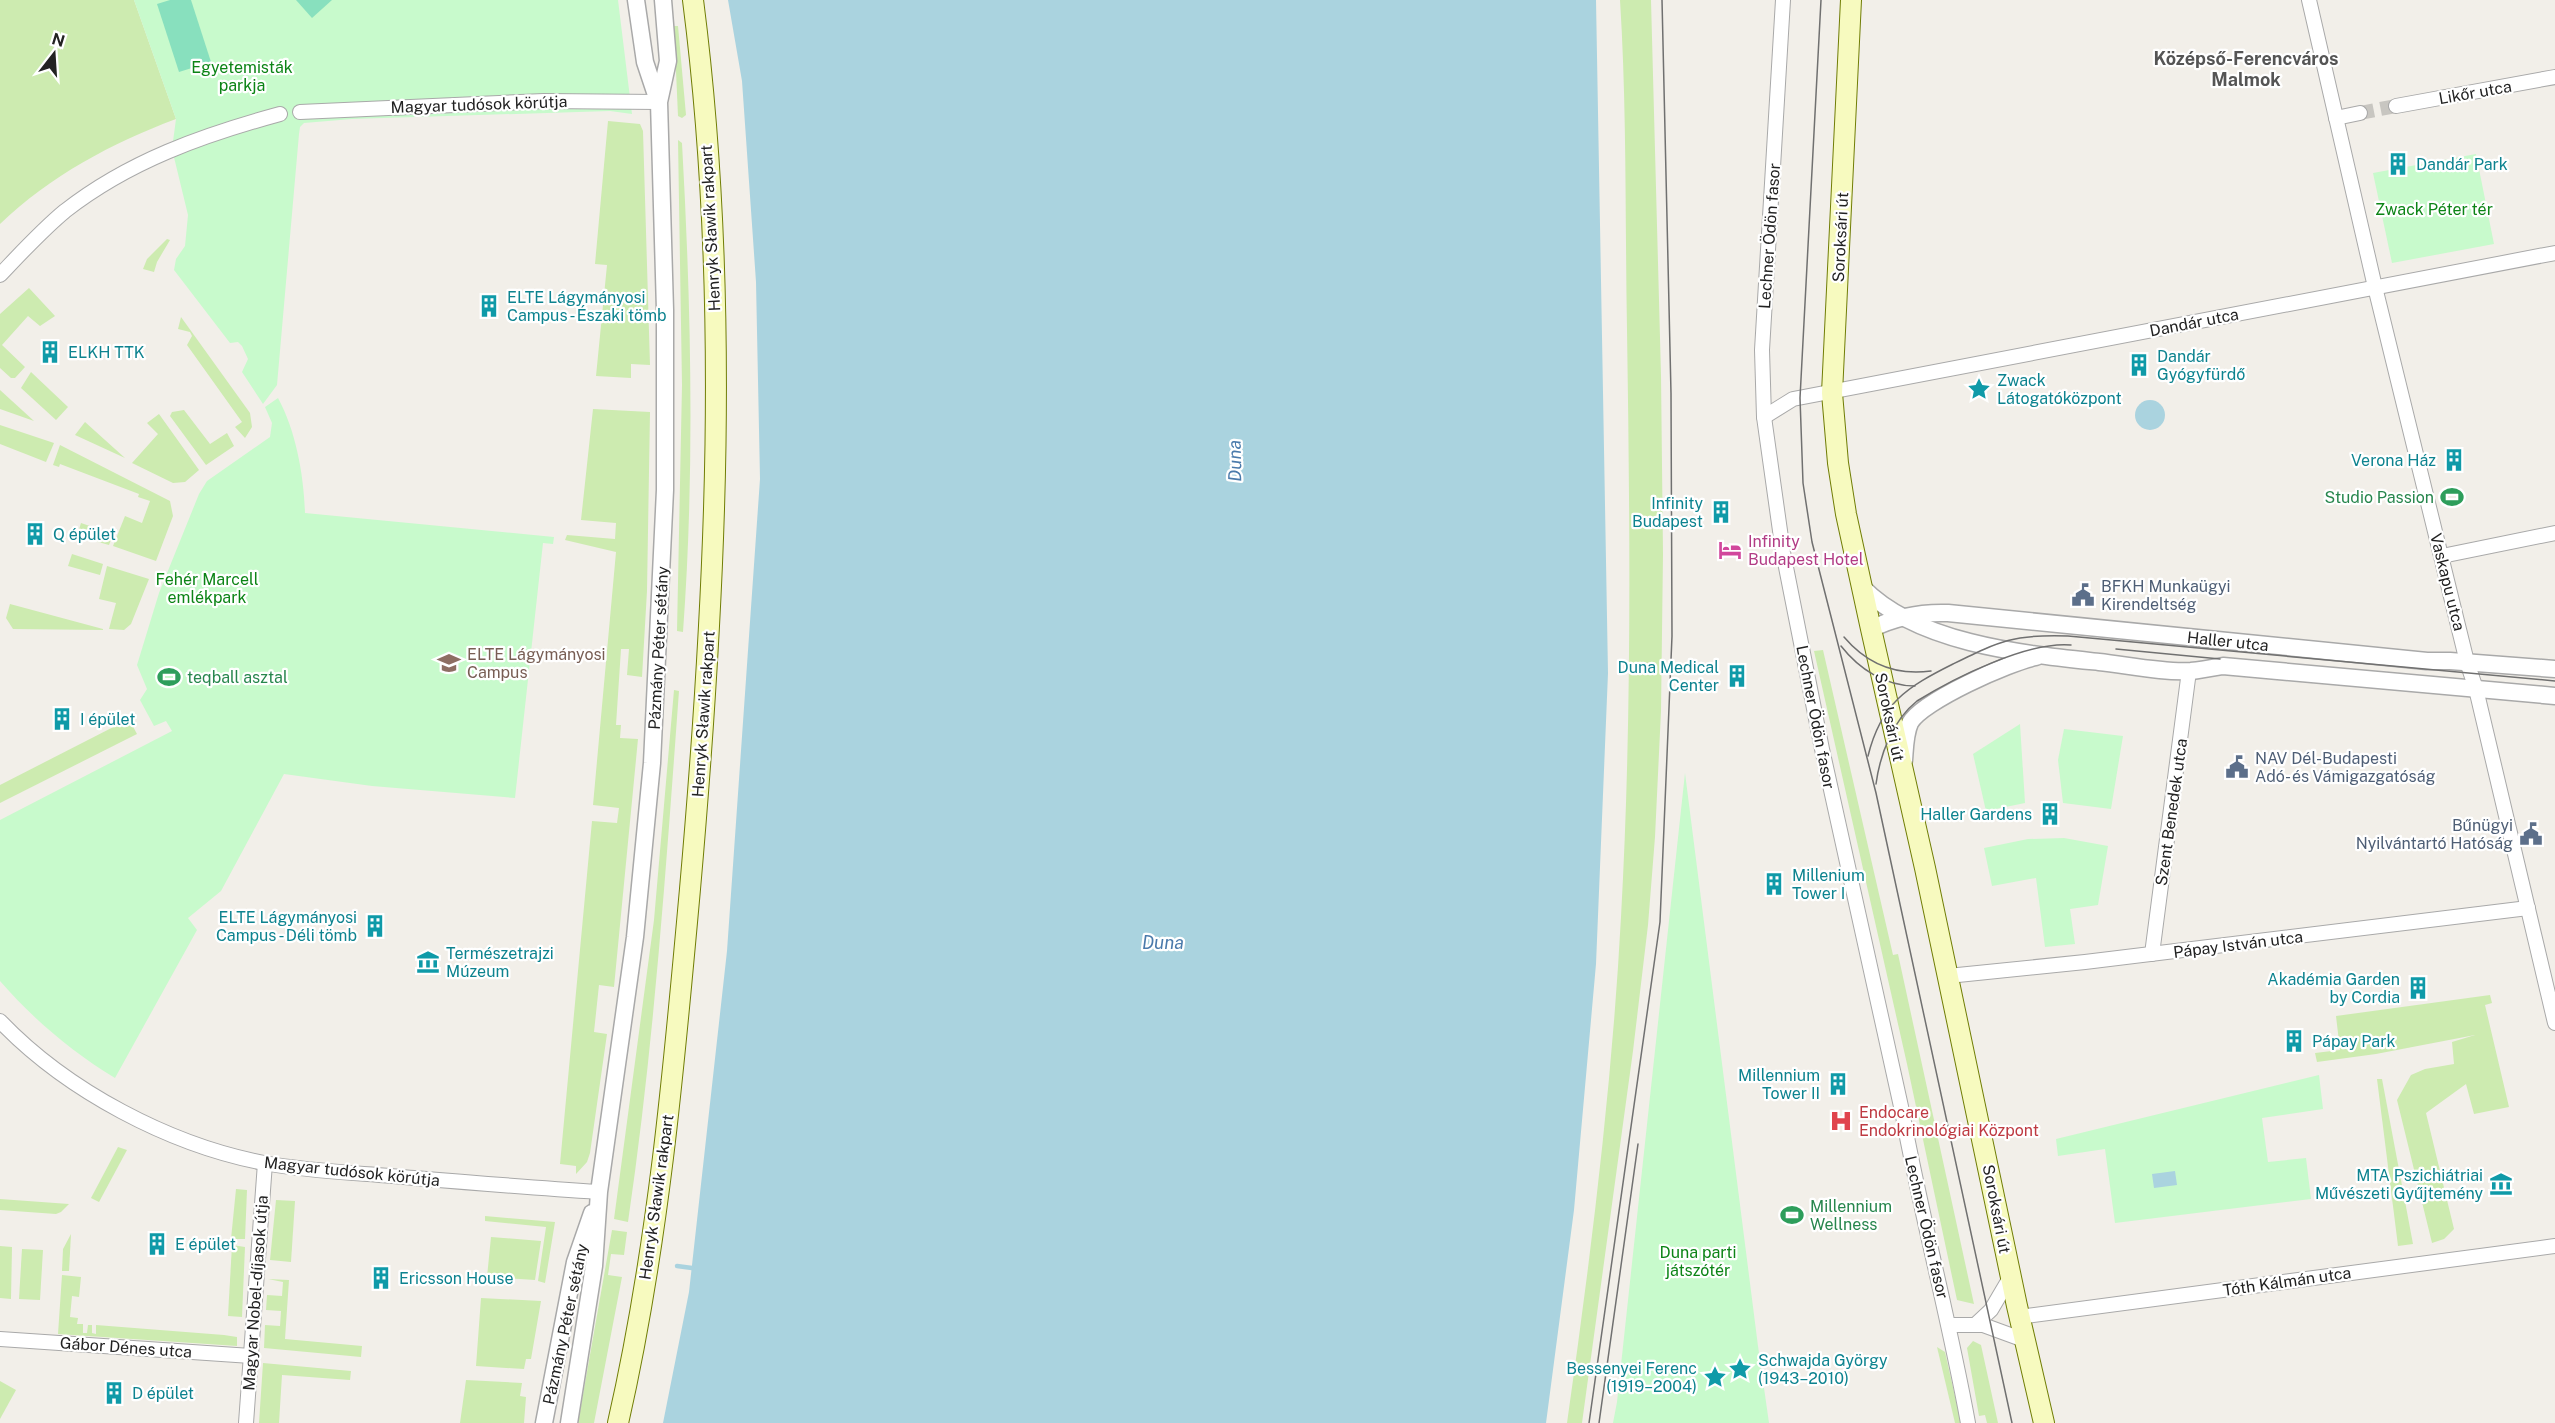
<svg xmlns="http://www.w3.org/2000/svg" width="2555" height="1423" font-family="'Public Sans',sans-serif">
<rect width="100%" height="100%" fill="#f2efe9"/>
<!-- grass -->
<g fill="#cdebb0">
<path d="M0,0H134L176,119C112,143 50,176 0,224Z"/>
<path d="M1620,0H1651L1661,375L1663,554L1661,711L1655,837L1648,925L1633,1051L1582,1423H1567C1591,1255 1612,1086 1621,917C1632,721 1630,525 1627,330C1625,220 1627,110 1620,0Z"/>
<polygon points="674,26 678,26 686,115 682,118 678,116"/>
<polygon points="608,121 640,124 643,131 650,365 631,364 631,378 596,376 607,265 595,264"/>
<path d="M678,140L682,143C691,305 695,469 683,632L677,631L682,385Z"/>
<polygon points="167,239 170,240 157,262 154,272 143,269 147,259"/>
<polygon points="29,288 55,316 40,326 28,316 2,345 25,367 15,378 11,378 0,368 0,314"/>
<polygon points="181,317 250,413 252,427 245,438 235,427 242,422 187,345 192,336 190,332 178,329"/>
<polygon points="31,372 68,407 56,420 21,388"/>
<polygon points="0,390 34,421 0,409"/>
<polygon points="593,409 650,412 647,591 642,677 627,675 629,649 621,649 616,725 621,725 620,738 638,739 614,987 599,985 594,1032 607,1034 590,1153 587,1162 576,1174 576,1166 560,1164 592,821 617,823 619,808 593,805 616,552 565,540 567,535 615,539 616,523 581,520"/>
<polygon points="184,410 210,444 227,433 234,446 206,465 170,416 172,412"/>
<polygon points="159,414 199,470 185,482 173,483 132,463 158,434 147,423"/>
<polygon points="85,422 125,458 75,435"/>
<polygon points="0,425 54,443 46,462 0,444"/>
<polygon points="60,445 170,501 173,516 156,561 113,546 125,516 142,523 150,501 138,497 139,494 60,464 59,467 53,465"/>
<polygon points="81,523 113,534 109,545 77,536"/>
<polygon points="72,554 103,564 100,575 68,566"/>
<polygon points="107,566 149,579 131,624 124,630 109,629 116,603 99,599"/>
<polygon points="10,604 103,629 103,630 13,629 6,618"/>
<polygon points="1823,650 1893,955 1898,954 1974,1304 1957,1300 1907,1064 1814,651"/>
<path d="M674,690L679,691C666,868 654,1045 628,1222L614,1219L654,920Z"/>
<polygon points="129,719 137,734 0,803 0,785"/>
<polygon points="2490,995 2492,1003 2485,1005 2509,1107 2474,1114 2466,1084 2426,1113 2454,1229 2444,1239 2432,1243 2397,1100 2411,1075 2425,1069 2454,1064 2452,1042 2475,1035 2376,1054 2317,1062 2315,1053 2340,1050 2336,1016"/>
<polygon points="2377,1079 2382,1079 2413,1244 2398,1246"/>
<polygon points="118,1147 127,1150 99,1202 91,1198"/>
<polygon points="236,1189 247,1190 245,1239 231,1239"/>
<polygon points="0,1199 69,1204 61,1212 56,1214 0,1210"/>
<polygon points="276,1200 295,1201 291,1262 270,1260"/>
<polygon points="485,1216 555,1222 545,1283 538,1281 546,1227 485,1221"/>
<polygon points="612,1230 627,1232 624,1255 611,1254 608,1275 622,1277 594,1423 578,1423"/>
<polygon points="71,1234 69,1271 62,1271 63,1249"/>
<polygon points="491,1237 541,1241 535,1280 487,1277"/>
<polygon points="232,1245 245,1247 242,1317 228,1316"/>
<polygon points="0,1246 12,1247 11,1299 0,1298"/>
<polygon points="22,1249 43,1250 40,1300 19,1299"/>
<polygon points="62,1275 81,1277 79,1297 72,1296 70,1317 78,1318 77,1324 83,1324 83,1333 87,1333 88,1325 92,1325 92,1333 96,1334 96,1325 224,1335 237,1337 237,1346 58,1334"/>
<polygon points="268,1279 289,1280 285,1339 362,1346 361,1357 264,1348 265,1325 280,1326 281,1311 266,1310 267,1295 282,1296 283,1282"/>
<polygon points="481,1298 541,1301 531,1359 526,1359 524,1369 476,1366"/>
<polygon points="1973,1341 1981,1345 1998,1423 1987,1423 1985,1415 1979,1416 1967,1348"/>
<polygon points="1937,1347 1945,1352 1961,1423 1955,1423"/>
<polygon points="263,1363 351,1371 350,1380 282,1375 279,1423 259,1423"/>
<polygon points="466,1380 522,1383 520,1396 526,1397 524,1423 460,1423"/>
<polygon points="0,1381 16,1390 0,1419"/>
</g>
<!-- park -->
<g fill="#c8facc">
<polygon points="134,0 618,0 632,114 610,111 352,119 304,123 300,127 299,134 277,385 263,404 242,372 248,359 242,346 238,342 230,343 174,270 176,259 185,246 188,215 172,149 176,119"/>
<polygon points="2476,154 2494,244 2392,263 2373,173"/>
<path d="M278,398C296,431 304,476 305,513L554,537L553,544L543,543L515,798L372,786L284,774L221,891L188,918L197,930L115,1078C72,1052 33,1019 0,981V820L172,731L166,721L154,726L140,700L147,689L137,665L159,593L199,494L207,481L270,437L272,423L265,407Z"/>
<polygon points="2020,724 2025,803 1986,811 1973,754"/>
<polygon points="2064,729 2123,736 2111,809 2063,803 2058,760"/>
<polygon points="1685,773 1758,1346 1769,1423 1613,1423 1617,1402"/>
<polygon points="2064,838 2108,846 2098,905 2070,909 2075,944 2045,947 2036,878 1992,886 1984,848 2028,839"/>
<polygon points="2319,1075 2323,1109 2262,1118 2268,1162 2306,1158 2311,1199 2115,1223 2105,1149 2058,1156 2056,1139"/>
</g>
<!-- pitch -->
<g fill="#88e0be">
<polygon points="170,0 191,0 211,62 179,72 157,4"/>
<polygon points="296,0 332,0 312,18"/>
</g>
<!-- water -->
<g fill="#aad3df">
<polygon points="728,0 1596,0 1608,673 1596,964 1574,1210 1546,1423 663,1423 689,1292 727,951 760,479 756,282 742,81"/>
<circle cx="2150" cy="415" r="15"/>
<polygon points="2175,1171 2177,1185 2154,1188 2152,1174"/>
</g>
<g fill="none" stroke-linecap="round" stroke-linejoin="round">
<!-- stream -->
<polyline stroke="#aad3df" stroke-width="4.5" points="677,1266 692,1268"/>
<!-- minor-tunnel -->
<polyline stroke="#c8c6c1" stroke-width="14" stroke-dasharray="14 7" stroke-linecap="butt" points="2360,113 2396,106"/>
<!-- minor casing -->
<g stroke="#a9a9a9" stroke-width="16">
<g id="minor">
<path d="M1783,0L1762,350L1764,417L1783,552L1822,749L1902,1111C1921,1215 1949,1318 1968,1423"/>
<polyline points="2309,0 2375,287 2467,662 2476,689 2555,1023"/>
<polyline points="2396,106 2555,77"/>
<polyline points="300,112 544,101 659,102"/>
<polyline points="2336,118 2360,113"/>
<path d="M0,275C21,253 42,230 65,211C129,161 203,135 280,114"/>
<polyline points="1764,417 1793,399 2555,253"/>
<polyline points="2442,556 2555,533"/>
<polyline points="2152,954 2189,671"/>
<polyline points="1948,976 2085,962 2528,908"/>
<path d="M0,1021C67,1091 170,1145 264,1163C313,1172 364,1173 414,1178C475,1183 537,1188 599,1192"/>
<polyline points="2019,1317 2555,1246"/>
<polyline points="1976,1324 1991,1310 2011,1276"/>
<polyline points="1949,1325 1983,1325 2024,1340"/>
<polyline points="0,1339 251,1356"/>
<polyline points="246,1423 265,1163"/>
</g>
</g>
<!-- tertiary casing -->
<g stroke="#a9a9a9" stroke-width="19">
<g id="tertiary">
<polyline points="636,0 645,62 658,101"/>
<path d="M1862,587C1917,644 2024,654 2099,662C2127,665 2164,673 2191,671C2201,670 2212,668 2223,666L2555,696"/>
<path d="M1871,629C1895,617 1920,612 1948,613L2427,661H2450L2555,669"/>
<path d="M1904,760C1905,748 1905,734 1910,723C1922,701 2010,662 2036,657"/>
<polyline points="544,1423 575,1262 592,1213"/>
<polyline points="569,1423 594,1266 599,1192 635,937 652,763 665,490 665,310 659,102 668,61 663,0"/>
</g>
</g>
<!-- secondary casing -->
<g stroke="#707d05" stroke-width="22">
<g id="secondary">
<polyline points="1851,0 1832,393 1838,463 1846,514 1871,629 1925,868 2017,1306 2044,1423"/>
<path d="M618,1423C658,1248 674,1068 690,889C716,594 731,295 693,0"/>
</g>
</g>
<!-- minor -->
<use href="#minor" stroke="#fff" stroke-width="14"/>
<!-- tertiary -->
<use href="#tertiary" stroke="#fff" stroke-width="16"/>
<!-- secondary -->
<use href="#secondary" stroke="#f7fabf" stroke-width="20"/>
<!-- tram -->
<g stroke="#707070" stroke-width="1.5">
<polyline points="1821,0 1800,398 1803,483 1812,542 1876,793 2012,1423"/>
<path d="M1844,637C1867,664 1895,676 1931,671"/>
<path d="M1841,646C1859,669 1885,686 1915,686"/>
<polyline points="2116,649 2220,659"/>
<path d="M1868,756C1881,703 1907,687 1953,664C2000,641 2014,634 2068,636L2555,681"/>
<path d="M1876,784C1880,754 1893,720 1917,701C1954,678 2028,641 2071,645"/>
<polyline points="1589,1423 1660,922 1672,636 1671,393 1662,0"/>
<polyline points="1599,1423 1638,1144"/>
</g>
</g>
<!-- icons -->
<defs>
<g id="building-bare" transform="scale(1.8)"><path d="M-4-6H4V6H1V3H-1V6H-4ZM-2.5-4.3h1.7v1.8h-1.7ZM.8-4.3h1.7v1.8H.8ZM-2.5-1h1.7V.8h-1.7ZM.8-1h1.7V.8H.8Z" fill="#0f9aa8" stroke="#fff" stroke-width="2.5" paint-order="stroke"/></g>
<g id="sight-bare" transform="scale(1.8)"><path d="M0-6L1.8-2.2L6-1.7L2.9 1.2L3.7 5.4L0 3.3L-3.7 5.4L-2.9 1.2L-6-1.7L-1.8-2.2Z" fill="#0f9aa8" stroke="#fff" stroke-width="2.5" paint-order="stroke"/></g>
<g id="stadium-bare" transform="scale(1.8)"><path d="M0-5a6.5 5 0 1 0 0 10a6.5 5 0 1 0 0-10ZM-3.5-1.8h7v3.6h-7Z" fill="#2e9e5b" stroke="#fff" stroke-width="2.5" paint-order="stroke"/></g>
<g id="hotel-bare" transform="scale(1.8)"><path d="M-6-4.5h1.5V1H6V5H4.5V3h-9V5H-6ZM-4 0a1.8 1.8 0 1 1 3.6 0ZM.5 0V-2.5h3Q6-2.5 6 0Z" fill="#d1479c" stroke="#fff" stroke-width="2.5" paint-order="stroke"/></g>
<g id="civic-bare" transform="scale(1.8)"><path d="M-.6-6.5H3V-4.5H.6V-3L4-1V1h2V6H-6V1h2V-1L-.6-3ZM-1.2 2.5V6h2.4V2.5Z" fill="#5c6f8a" stroke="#fff" stroke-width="2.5" paint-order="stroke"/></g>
<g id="university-bare" transform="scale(1.8)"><path d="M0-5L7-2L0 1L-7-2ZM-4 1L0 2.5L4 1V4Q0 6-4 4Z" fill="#8d6e63" stroke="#fff" stroke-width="2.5" paint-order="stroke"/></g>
<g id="museum-bare" transform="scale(1.8)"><path d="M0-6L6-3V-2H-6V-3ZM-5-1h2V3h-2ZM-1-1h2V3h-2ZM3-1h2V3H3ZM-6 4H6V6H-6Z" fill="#0f9aa8" stroke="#fff" stroke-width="2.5" paint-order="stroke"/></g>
<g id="hospital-bare" transform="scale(1.8)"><path d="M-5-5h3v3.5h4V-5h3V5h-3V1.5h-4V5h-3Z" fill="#e0444e" stroke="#fff" stroke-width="2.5" paint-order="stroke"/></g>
</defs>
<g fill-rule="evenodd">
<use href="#building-bare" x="2398" y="164"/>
<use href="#building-bare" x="489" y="306"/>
<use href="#building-bare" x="50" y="352"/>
<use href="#building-bare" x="2139" y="365"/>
<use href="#sight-bare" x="1979" y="389"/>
<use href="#building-bare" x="2454" y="460"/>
<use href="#stadium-bare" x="2452" y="497"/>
<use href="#building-bare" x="1721" y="512"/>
<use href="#building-bare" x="35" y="534"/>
<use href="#hotel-bare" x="1730" y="550"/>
<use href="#civic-bare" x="2083" y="595"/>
<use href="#university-bare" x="449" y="663"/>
<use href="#building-bare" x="1737" y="676"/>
<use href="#stadium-bare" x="169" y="677"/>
<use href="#building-bare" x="62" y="719"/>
<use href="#civic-bare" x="2237" y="767"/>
<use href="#building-bare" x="2050" y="814"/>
<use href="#civic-bare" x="2531" y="834"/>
<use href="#building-bare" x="1774" y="884"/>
<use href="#building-bare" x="375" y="926"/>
<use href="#museum-bare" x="428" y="962"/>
<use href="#building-bare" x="2418" y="988"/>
<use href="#building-bare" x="2294" y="1041"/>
<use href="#building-bare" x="1838" y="1084"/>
<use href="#hospital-bare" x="1841" y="1121"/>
<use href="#museum-bare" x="2501" y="1184"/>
<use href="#stadium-bare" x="1792" y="1215"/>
<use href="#building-bare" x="157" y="1244"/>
<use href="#building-bare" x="381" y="1278"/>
<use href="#sight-bare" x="1740" y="1369"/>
<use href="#sight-bare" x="1715" y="1377"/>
<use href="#building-bare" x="114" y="1393"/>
</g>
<g text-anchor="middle" stroke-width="4.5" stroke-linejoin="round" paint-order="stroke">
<!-- park labels -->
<g font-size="16" fill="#0c8416" stroke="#fff">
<text x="242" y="73">Egyetemisták<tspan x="242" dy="18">parkja</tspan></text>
<text x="2434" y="215">Zwack Péter tér</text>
<text x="207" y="585">Fehér Marcell<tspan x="207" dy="18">emlékpark</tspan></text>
<text x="1698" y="1258">Duna parti<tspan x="1698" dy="18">játszótér</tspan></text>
</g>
<!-- street labels -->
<g font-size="16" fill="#222" stroke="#fff">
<text transform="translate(2475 92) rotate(-10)" y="6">Likőr utca</text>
<text transform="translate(479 104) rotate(-2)" y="6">Magyar tudósok körútja</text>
<text transform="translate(710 228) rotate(-93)" y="6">Henryk Sławik rakpart</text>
<text transform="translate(1769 236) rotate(-86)" y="6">Lechner Ödön fasor</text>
<text transform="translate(1840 237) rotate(-87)" y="6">Soroksári út</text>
<text transform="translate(2194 322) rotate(-11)" y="6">Dandár utca</text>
<text transform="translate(2448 582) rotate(76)" y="6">Vaskapu utca</text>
<text transform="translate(2228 641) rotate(6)" y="6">Haller utca</text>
<text transform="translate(658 648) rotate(-87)" y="6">Pázmány Péter sétány</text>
<text transform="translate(703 714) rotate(-86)" y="6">Henryk Sławik rakpart</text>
<text transform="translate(1816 717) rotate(79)" y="6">Lechner Ödön fasor</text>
<text transform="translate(1890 717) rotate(78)" y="6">Soroksári út</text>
<text transform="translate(2171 812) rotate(-82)" y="6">Szent Benedek utca</text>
<text transform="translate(2238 944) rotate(-7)" y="6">Pápay István utca</text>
<text transform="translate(352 1171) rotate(6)" y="6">Magyar tudósok körútja</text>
<text transform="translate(656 1197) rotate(-82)" y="6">Henryk Sławik rakpart</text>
<text transform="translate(1997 1209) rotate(79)" y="6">Soroksári út</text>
<text transform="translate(1927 1227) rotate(77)" y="6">Lechner Ödön fasor</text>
<text transform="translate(2287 1281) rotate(-8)" y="6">Tóth Kálmán utca</text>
<text transform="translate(255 1293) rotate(-86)" y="6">Magyar Nobel-díjasok útja</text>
<text transform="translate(565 1324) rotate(-78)" y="6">Pázmány Péter sétány</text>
<text transform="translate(126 1347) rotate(4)" y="6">Gábor Dénes utca</text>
</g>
<!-- culture labels -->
<g font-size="16" fill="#0d838f" stroke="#fff" text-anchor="start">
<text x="2416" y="170">Dandár Park</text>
<text x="507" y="303">ELTE Lágymányosi<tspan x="507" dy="18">Campus - Északi tömb</tspan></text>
<text x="68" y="358">ELKH TTK</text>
<text x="2157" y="362">Dandár<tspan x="2157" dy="18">Gyógyfürdő</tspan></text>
<text x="1997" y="386">Zwack<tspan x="1997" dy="18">Látogatóközpont</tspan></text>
<text x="2436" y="466" text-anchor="end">Verona Ház</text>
<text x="1703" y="509" text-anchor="end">Infinity<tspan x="1703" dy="18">Budapest</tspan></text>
<text x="53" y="540">Q épület</text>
<text x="1719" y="673" text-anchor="end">Duna Medical<tspan x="1719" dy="18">Center</tspan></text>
<text x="80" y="725">I épület</text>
<text x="2032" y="820" text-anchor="end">Haller Gardens</text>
<text x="1792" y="881">Millenium<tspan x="1792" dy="18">Tower I</tspan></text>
<text x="357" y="923" text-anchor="end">ELTE Lágymányosi<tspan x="357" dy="18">Campus - Déli tömb</tspan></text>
<text x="446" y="959">Természetrajzi<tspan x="446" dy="18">Múzeum</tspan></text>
<text x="2400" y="985" text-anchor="end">Akadémia Garden<tspan x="2400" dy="18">by Cordia</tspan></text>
<text x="2312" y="1047">Pápay Park</text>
<text x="1820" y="1081" text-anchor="end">Millennium<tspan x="1820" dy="18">Tower II</tspan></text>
<text x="2483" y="1181" text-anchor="end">MTA Pszichiátriai<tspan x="2483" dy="18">Művészeti Gyűjtemény</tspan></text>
<text x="175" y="1250">E épület</text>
<text x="399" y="1284">Ericsson House</text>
<text x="1758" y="1366">Schwajda György<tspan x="1758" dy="18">(1943–2010)</tspan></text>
<text x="1697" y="1374" text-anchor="end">Bessenyei Ferenc<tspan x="1697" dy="18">(1919–2004)</tspan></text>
<text x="132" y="1399">D épület</text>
</g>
<!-- leisure labels -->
<g font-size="16" fill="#27864d" stroke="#fff" text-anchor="start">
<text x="2434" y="503" text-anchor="end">Studio Passion</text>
<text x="187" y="683">teqball asztal</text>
<text x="1810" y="1212">Millennium<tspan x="1810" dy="18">Wellness</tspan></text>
</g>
<!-- hotel labels -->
<g font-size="16" fill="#b23c85" stroke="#fff" text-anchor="start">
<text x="1748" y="547">Infinity<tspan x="1748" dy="18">Budapest Hotel</tspan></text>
</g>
<!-- service labels -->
<g font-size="16" fill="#4e5e75" stroke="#fff" text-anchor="start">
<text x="2101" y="592">BFKH Munkaügyi<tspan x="2101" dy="18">Kirendeltség</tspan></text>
<text x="2255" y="764">NAV Dél-Budapesti<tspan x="2255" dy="18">Adó- és Vámigazgatóság</tspan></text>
<text x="2513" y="831" text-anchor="end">Bűnügyi<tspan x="2513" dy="18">Nyilvántartó Hatóság</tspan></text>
</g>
<!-- education labels -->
<g font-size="16" fill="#785e54" stroke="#fff" text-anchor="start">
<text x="467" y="660">ELTE Lágymányosi<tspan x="467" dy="18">Campus</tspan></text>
</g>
<!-- health labels -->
<g font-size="16" fill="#be3a42" stroke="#fff" text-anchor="start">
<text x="1859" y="1118">Endocare<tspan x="1859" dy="18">Endokrinológiai Központ</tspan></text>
</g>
<!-- neighbourhood labels -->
<g font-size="18" font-weight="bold" fill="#555" stroke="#fff">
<text x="2246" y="65">Középső-Ferencváros<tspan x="2246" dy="21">Malmok</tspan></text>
</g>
<!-- water labels -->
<g font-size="18" font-style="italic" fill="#4a7aab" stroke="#fff">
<text transform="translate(1235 461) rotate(-91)" y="6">Duna</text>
<text x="1163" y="949">Duna</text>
</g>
</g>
<!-- north arrow -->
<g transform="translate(54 54) rotate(17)" stroke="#ffffff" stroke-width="4.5" paint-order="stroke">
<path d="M0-4.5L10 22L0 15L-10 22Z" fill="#222222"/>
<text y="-9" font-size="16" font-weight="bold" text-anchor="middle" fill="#222222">N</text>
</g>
</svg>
